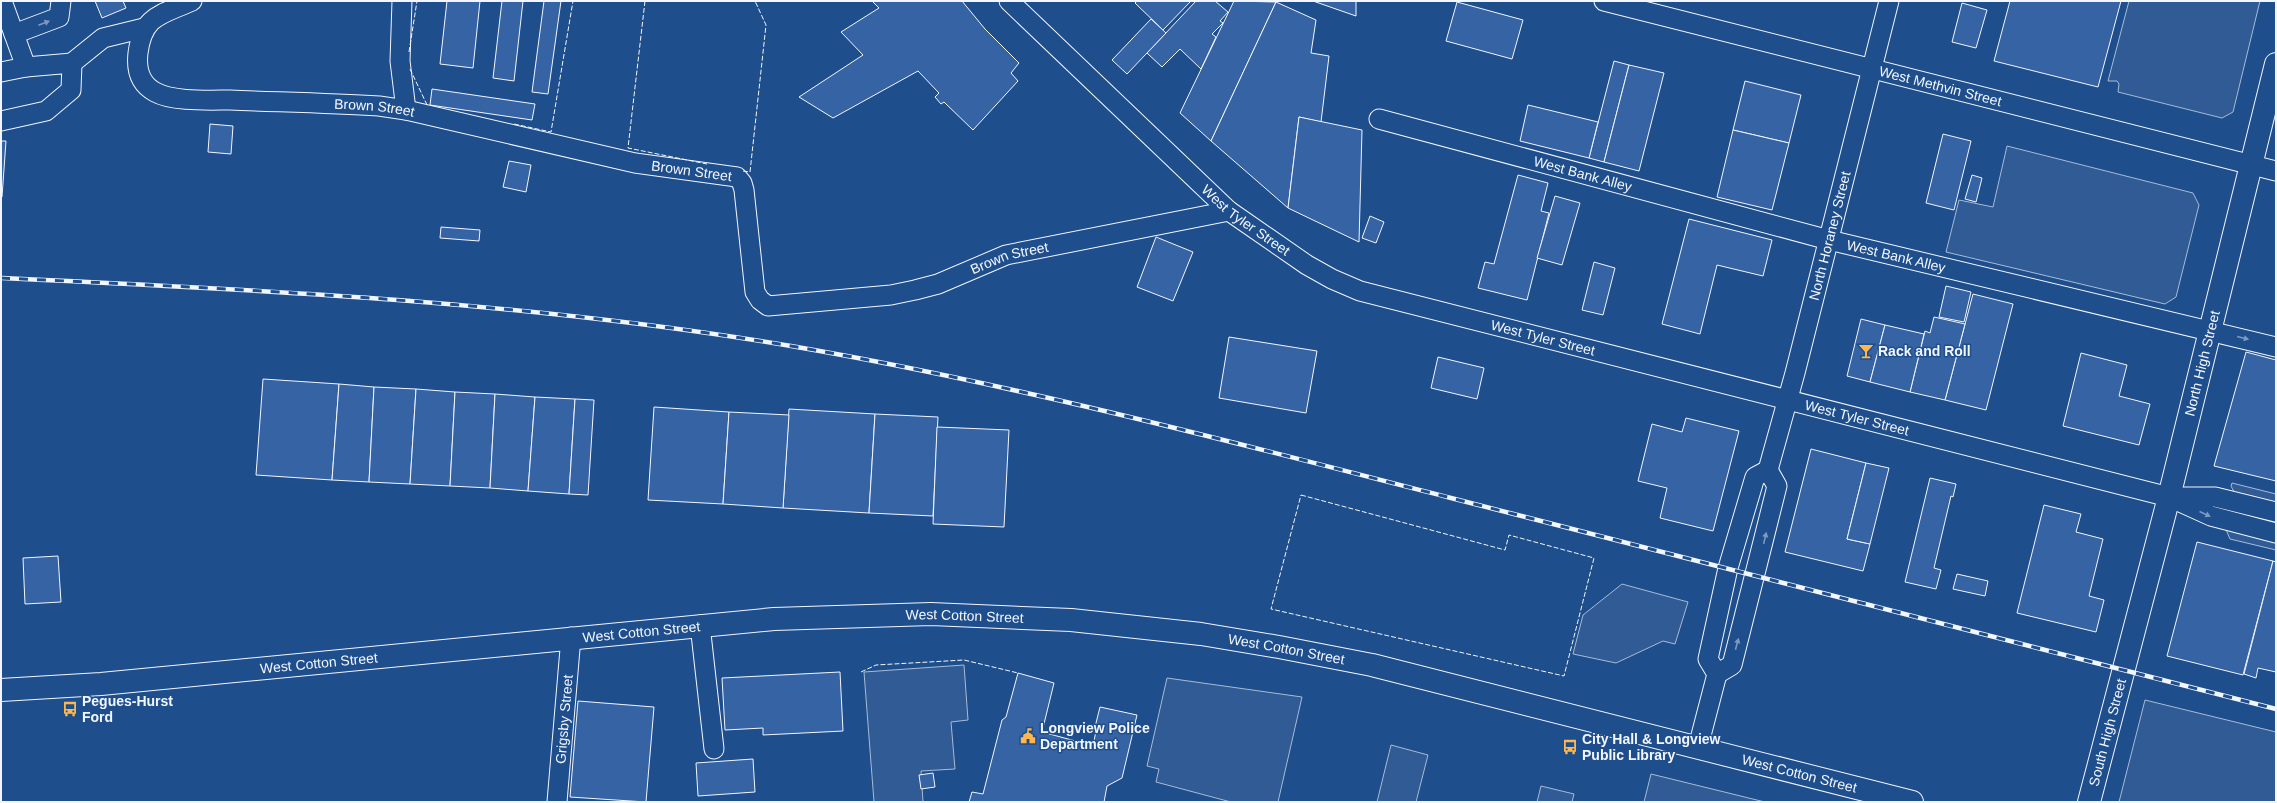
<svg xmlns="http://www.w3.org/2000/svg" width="2277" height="803" font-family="Arial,sans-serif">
<rect width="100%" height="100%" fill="#1f4e8c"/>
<!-- parking -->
<g fill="#305b95" stroke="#a8bbd7">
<polygon points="2129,1 2260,1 2233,112 2222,118 2118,92 2119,84 2117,81 2108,81"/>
<polygon points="2007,146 2193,193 2199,205 2176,297 2165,304 1946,252 1959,200 1993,207"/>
<polygon points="2232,483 2276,494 2276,506 2236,496 2231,486"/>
<polygon points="2224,525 2276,538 2276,550 2230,539"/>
<polygon points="1622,584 1688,602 1675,644 1663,641 1616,663 1573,654 1583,615"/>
<polygon points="964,665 968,720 951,722 955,769 921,771 923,802 874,802 864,672"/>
<polygon points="1167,678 1302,697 1278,802 1231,802 1156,782 1159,769 1147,766"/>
<polygon points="2145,700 2276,732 2276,802 2119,802"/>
<polygon points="1391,745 1428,755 1416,802 1377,802"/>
<polygon points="1651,774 1765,802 1644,802"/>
<polygon points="1541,786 1574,794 1572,802 1537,802"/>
</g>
<!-- building -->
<g fill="#3563a3" stroke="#f2f6ff">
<polygon points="95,1 123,1 126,8 102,18"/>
<polygon points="447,1 480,1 473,68 440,64"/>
<polygon points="502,1 523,1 514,81 493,78"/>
<polygon points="544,1 561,1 548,94 532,92"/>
<polygon points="872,1 962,1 985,29 1019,63 1011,73 1018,81 973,130 944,102 941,104 935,97 939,93 918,71 833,118 799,97 863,55 841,32 879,8"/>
<polygon points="1137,1 1191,1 1163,30 1135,3"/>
<polygon points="1196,1 1215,1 1228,12 1220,21 1223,23 1212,34 1216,37 1201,69 1180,49 1162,67 1147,53"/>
<polygon points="1234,1 1276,2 1211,141 1180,113"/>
<polygon points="1313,1 1356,1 1356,16"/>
<polygon points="2010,1 2121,1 2098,87 1994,61"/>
<polygon points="1276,2 1316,20 1311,53 1329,56 1321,122 1299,117 1288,208 1211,141"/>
<polygon points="1457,2 1523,20 1512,59 1446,41"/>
<polygon points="1962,3 1987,10 1976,48 1952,42"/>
<polygon points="1151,19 1166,33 1127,74 1112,60"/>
<polygon points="1614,61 1629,65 1604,162 1589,158"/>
<polygon points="1629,65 1664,73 1639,171 1604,162"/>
<polygon points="1745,81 1801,95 1789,143 1733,130"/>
<polygon points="432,89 535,104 532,120 430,105"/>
<polygon points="1528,105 1598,122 1589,158 1520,141"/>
<polygon points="1299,117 1362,130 1359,242 1288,208"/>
<polygon points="210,124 233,126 231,154 208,152"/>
<polygon points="1733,130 1789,143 1772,210 1717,197"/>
<polygon points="1943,134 1971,141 1954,210 1926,203"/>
<polygon points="1,141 6,141 2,197 1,197"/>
<polygon points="509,161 531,165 526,192 503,187"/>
<polygon points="1518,175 1548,183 1541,211 1549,213 1527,300 1478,288 1485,262 1494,264"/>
<polygon points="1972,175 1982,178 1976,202 1965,199"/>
<polygon points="1555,196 1580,203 1562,265 1537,258"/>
<polygon points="1370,216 1384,222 1376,243 1362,238"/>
<polygon points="1689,219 1772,240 1763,276 1717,265 1700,334 1662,324"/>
<polygon points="441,227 480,230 479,241 440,238"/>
<polygon points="1156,237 1193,252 1173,301 1137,287"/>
<polygon points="1594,262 1615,268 1603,315 1582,310"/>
<polygon points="1946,286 1971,292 1964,322 1939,317"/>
<polygon points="1973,294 2013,304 1986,410 1945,400"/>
<polygon points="1934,317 1965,324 1945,400 1910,392 1925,331 1930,333"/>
<polygon points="1861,319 1885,325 1870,382 1847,376"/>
<polygon points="1885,325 1924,334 1910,392 1870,382"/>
<polygon points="1229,337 1317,351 1306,413 1219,398"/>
<polygon points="2246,352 2276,360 2276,481 2214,466"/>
<polygon points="2081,353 2127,365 2119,396 2150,404 2139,445 2063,426"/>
<polygon points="1438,357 1484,368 1477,399 1431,388"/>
<polygon points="263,379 339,384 332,480 256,475"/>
<polygon points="339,384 374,387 369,482 332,480"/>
<polygon points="374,387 416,389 410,484 369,482"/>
<polygon points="416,389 455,392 450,486 410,484"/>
<polygon points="455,392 495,394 490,488 450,486"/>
<polygon points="495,394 535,397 528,491 490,488"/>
<polygon points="535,397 575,399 569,494 528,491"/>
<polygon points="575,399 594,400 588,495 569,494"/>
<polygon points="654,407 729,412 723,504 648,500"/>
<polygon points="789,409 875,414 869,513 783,508"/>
<polygon points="729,412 789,415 783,508 723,504"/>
<polygon points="875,414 938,417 933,516 869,513"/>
<polygon points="1686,418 1739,431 1713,531 1660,518 1667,488 1638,481 1652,424 1682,432"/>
<polygon points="937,427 1009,430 1004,527 933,524"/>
<polygon points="1811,449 1866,463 1847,539 1870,544 1863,571 1785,552"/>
<polygon points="1866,463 1889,468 1870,544 1847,539"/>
<polygon points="1930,478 1956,484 1953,497 1951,496 1934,568 1941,570 1936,589 1905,582"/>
<polygon points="2044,505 2081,514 2076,532 2103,539 2089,596 2104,600 2096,632 2017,613"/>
<polygon points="2197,542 2273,561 2243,675 2167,656"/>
<polygon points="58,556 61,602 25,604 23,558"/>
<polygon points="2273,561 2276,562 2276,672 2258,668 2256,678 2244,674"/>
<polygon points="1957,574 1988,581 1985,596 1953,589"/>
<polygon points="840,672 843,731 763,735 763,728 725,730 722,678"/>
<polygon points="1018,673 1054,683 1042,732 1098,747 1094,741 1096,731 1094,731 1100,707 1137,715 1122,778 1107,786 1104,802 969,802 972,792 983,794 1002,720 1006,717"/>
<polygon points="578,701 654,707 646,802 570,797"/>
<polygon points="753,759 755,792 698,796 696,763"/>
<polygon points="933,773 935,787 921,789 919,775"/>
</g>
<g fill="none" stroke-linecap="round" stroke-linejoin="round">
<!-- minor casing -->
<g stroke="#f2f6ff" stroke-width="21">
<g id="minor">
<path id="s1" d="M192,1C161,15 143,15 138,53C136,70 140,84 155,92C173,102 209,100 230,100C280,102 330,103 379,106L406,110L635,163L737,177L742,183L744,190L755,292L760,300L768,306L891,295L915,290L938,284L1006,255L1229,211"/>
<polyline points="402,1 400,61 406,110"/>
<path id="s2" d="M1009,1L1229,211L1307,265L1332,279L1360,291L2169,497L2211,516L2276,533"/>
<path id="s3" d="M1604,1L2276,171"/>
<polyline points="14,34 59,17 61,1"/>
<polyline points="72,63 103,38 144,28"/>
<polyline points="1,72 26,67 2,1"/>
<path id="s4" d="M1379,119L1829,240L2276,347"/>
<polyline points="1,121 46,111 71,90 72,63 26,67"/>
<polyline points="2175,497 2215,497 2276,512"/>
<polyline points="700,625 714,749"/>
<polyline points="1717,674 1732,665 1777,486 1768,470"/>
<path id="s5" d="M1698,747L1717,674L1708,659L1728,568L1755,477L1768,470L1795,373L1889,1"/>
<path id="s6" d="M557,802L571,637"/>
</g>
</g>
<!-- major casing -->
<g stroke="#f2f6ff" stroke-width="24">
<g id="major">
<path id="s7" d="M1,690L101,684L774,619L931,614L1071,620L1201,634L1279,647L1372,665L1912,802"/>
<path id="s8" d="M2089,802L2169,497L2276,64"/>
</g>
</g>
<!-- minor -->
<use href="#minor" stroke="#1f4e8c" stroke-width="19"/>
<!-- major -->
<use href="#major" stroke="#1f4e8c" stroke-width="22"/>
<!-- rail casing -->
<g stroke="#f2f6ff" stroke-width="4.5">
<path id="rail" d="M1,278C265,290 530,302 791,346C1014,384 1232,442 1451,498C1726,568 2001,639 2276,709"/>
</g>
<!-- rail -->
<use href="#rail" stroke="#1f4e8c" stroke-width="3" stroke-dasharray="9" stroke-linecap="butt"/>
<!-- fence -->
<g stroke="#f2f6ff" stroke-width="1" stroke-dasharray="5 2" stroke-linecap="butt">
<polyline points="645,1 628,148 707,164"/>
<polyline points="409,52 417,1"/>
<polyline points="410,69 428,107"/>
<polyline points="514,124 551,132 573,1"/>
<polyline points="743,171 750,172 766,25 755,1"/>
<polygon points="1301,495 1505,550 1509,535 1594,558 1564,676 1271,609"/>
<polyline points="861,672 876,665 964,660 1018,673"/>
</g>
</g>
<!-- one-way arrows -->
<defs><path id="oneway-solid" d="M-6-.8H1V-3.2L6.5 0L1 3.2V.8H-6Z"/></defs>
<g fill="#7e9ac0">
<use href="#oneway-solid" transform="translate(44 23) rotate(-21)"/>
<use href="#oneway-solid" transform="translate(2243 338) rotate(14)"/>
<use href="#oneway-solid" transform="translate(2205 514) rotate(25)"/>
<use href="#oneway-solid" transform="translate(1765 538) rotate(-77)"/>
<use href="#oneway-solid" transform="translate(1737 644) rotate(-75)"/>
</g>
<!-- icons -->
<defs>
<g id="bar-bare" transform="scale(1.2)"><path d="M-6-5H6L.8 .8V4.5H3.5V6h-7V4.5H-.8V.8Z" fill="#ffb74d" stroke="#1f4e8c" stroke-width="2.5" paint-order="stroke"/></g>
<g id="bus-bare" transform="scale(1.2)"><path d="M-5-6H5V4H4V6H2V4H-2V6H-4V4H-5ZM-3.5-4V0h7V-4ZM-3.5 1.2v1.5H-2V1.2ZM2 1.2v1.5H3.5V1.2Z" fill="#ffb74d" stroke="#1f4e8c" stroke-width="2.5" paint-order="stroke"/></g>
<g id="civic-bare" transform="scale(1.2)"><path d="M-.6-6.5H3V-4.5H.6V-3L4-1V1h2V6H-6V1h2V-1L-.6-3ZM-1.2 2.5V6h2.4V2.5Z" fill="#ffb74d" stroke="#1f4e8c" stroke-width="2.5" paint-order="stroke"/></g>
</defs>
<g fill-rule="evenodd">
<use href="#bar-bare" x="1866" y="351"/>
<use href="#bus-bare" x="70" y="709"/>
<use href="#civic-bare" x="1028" y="736"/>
<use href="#bus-bare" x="1570" y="747"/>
</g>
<g text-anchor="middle" stroke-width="3" stroke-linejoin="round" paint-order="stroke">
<!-- street labels -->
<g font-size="14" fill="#f2f6ff" stroke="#1f4e8c">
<text dy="5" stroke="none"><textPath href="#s3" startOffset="347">West Methvin Street</textPath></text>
<text dy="5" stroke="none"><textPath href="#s1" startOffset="347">Brown Street</textPath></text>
<text dy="5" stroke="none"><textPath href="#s1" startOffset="671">Brown Street</textPath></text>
<text dy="5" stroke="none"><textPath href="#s4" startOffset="211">West Bank Alley</textPath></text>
<text dy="5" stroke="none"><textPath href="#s2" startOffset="323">West Tyler Street</textPath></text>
<text dy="5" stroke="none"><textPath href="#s5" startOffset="538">North Horaney Street</textPath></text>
<text dy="5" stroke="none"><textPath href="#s4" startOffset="535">West Bank Alley</textPath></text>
<text dy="5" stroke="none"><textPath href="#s1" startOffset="1102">Brown Street</textPath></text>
<text dy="5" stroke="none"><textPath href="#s2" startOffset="647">West Tyler Street</textPath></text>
<text dy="5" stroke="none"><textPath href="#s8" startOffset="453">North High Street</textPath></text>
<text dy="5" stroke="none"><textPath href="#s2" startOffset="971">West Tyler Street</textPath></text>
<text dy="5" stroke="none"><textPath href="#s7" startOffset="967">West Cotton Street</textPath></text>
<text dy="5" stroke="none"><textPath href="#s7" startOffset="643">West Cotton Street</textPath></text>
<text dy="5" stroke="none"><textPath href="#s7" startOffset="1291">West Cotton Street</textPath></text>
<text dy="5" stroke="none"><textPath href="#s7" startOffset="319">West Cotton Street</textPath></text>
<text dy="5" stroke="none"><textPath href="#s6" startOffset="83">Grigsby Street</textPath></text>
<text dy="5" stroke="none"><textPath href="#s8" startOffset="72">South High Street</textPath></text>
<text dy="5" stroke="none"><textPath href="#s7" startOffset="1819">West Cotton Street</textPath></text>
</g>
<!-- poi labels -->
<g font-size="14" font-weight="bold" fill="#f2f6ff" stroke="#1f4e8c" text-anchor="start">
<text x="1878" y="356">Rack and Roll</text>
<text x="82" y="706">Pegues-Hurst<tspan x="82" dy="16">Ford</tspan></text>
<text x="1040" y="733">Longview Police<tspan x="1040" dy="16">Department</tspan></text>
<text x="1582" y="744">City Hall &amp; Longview<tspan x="1582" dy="16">Public Library</tspan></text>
</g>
</g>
<!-- border -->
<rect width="2277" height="803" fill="none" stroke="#f2f6ff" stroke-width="4"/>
</svg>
